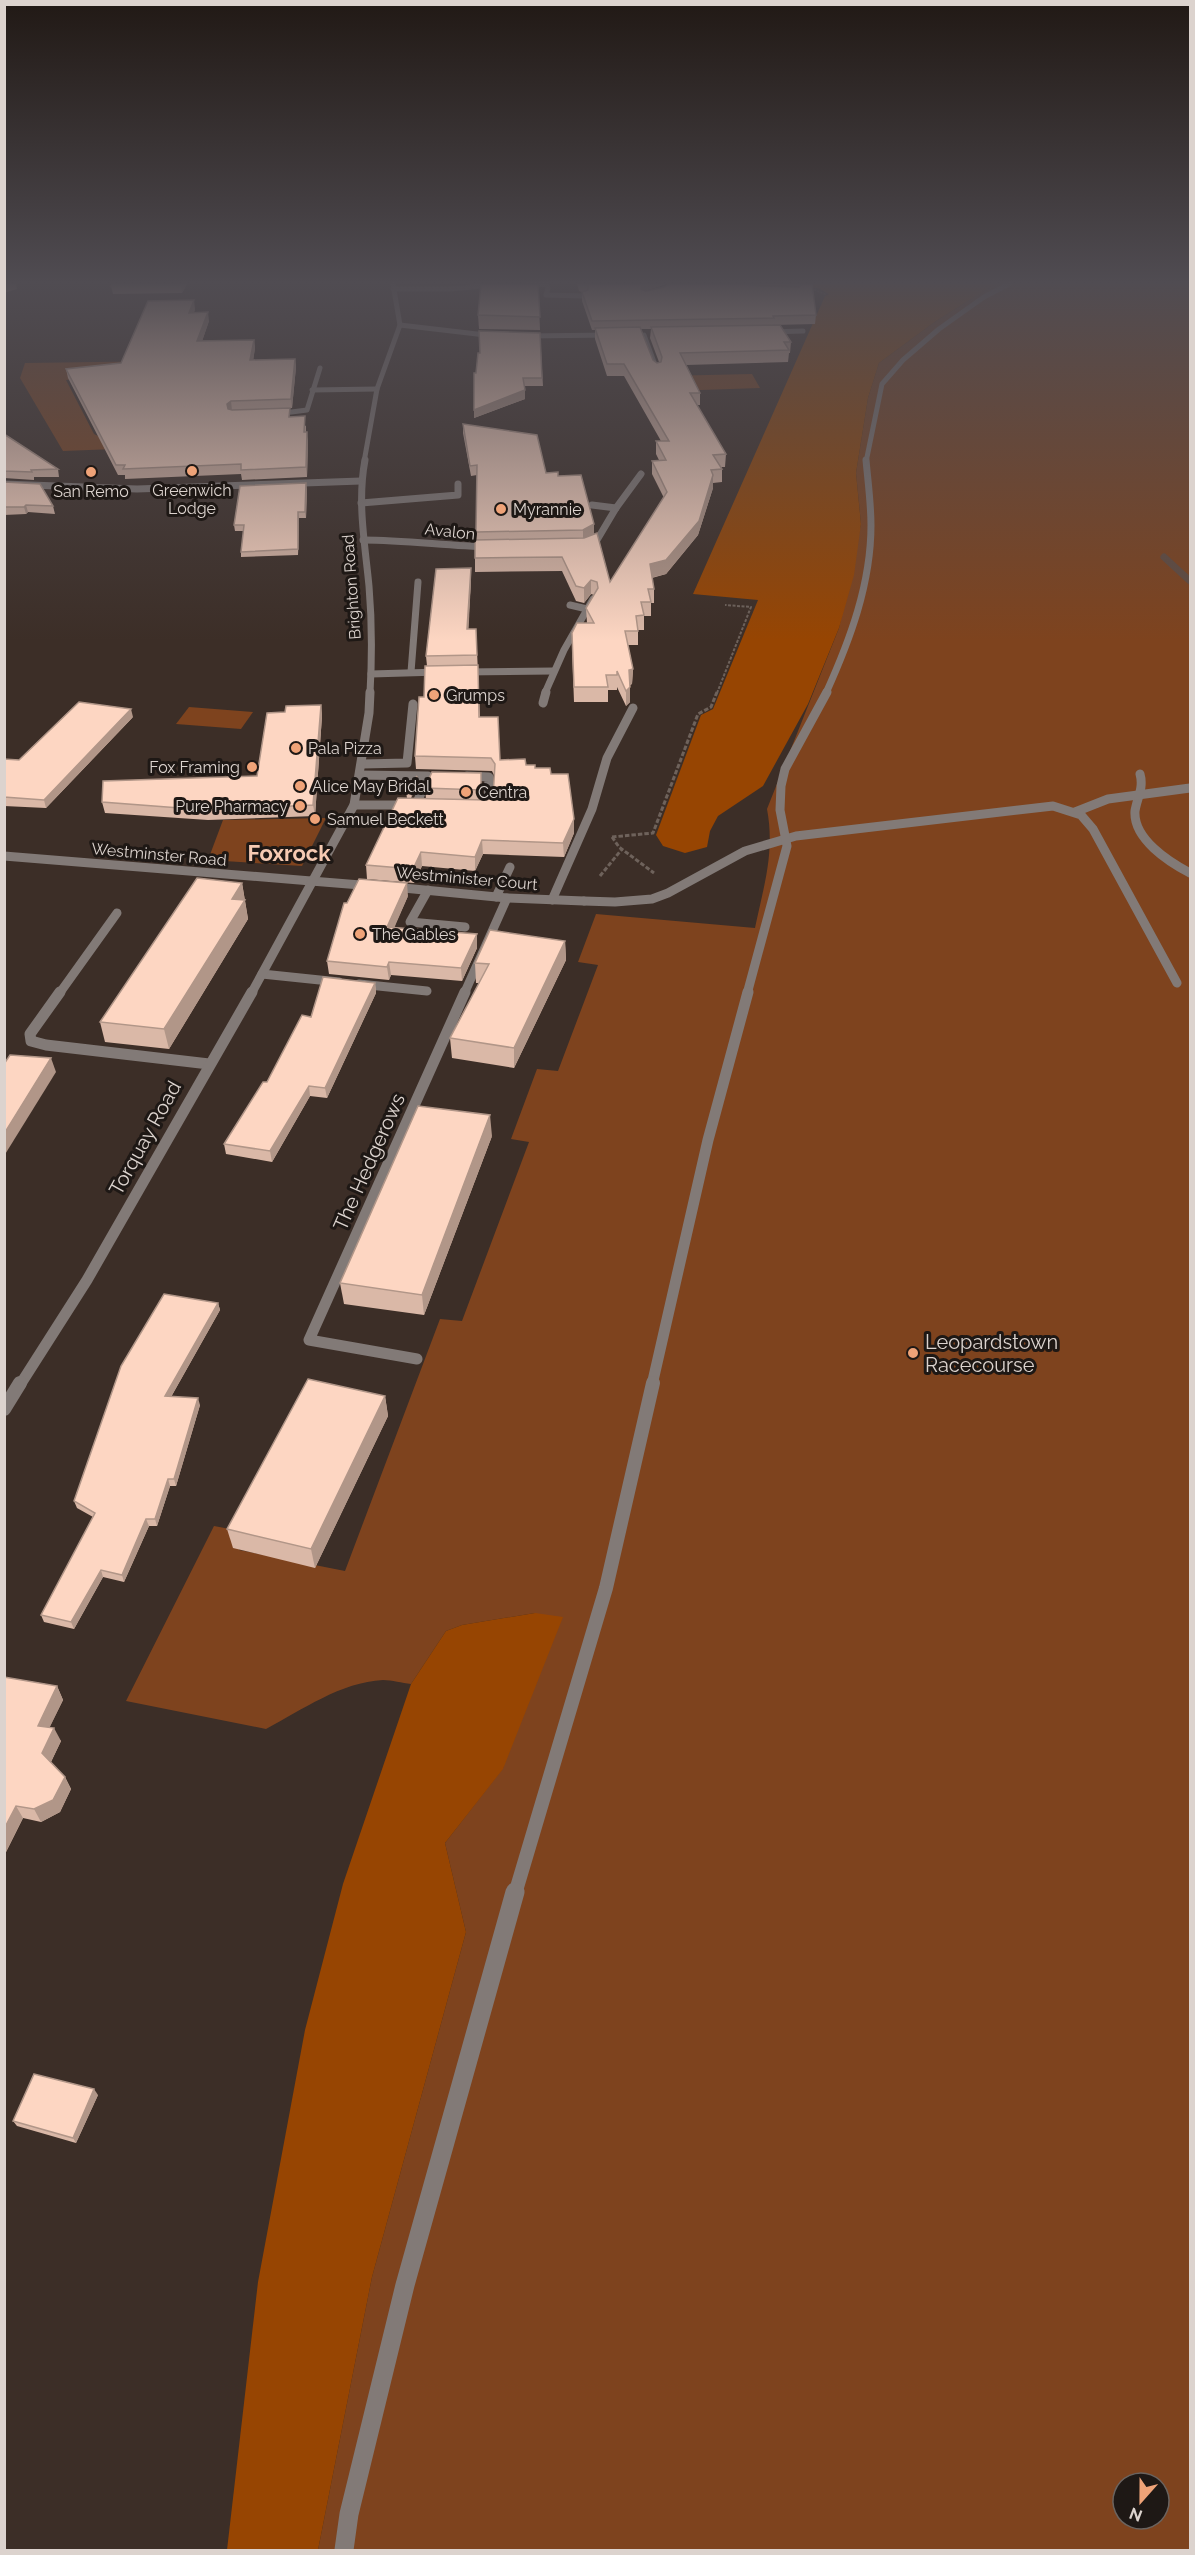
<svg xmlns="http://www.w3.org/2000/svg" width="1195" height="2555" font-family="Raleway,sans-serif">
<rect width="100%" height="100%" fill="#3c2e27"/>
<!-- green -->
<g fill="#7e431e" fill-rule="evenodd">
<path d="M995,284H1190V2550H318L372,2277L466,1932L445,1843L503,1768L535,1613L462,1625L446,1631L411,1684C402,1683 392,1680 383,1680C341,1682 302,1710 266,1729L126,1701L214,1526L246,1532L239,1550L345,1571L440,1319L462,1321L529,1142L511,1139L537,1069L558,1071L598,965L578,962L596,914L755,928C764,885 775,852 767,809L839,628L861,524L856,473L868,398L879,363L936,321ZM1123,2483H1159V2519H1123Z"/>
<polygon points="243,360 66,380 94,434 100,437 168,447 63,451 20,378 25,363"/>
<polygon points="752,374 760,388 671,391 664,376"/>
<polygon points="189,707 253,712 241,729 176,724"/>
<polygon points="326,818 302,866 208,860 223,820"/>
</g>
<!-- forest -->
<g fill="#974502">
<polygon points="733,284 995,284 936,321 879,363 868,398 856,473 861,524 854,575 839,628 808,704 763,786 718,816 710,831 707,847 685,853 663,846 656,835 701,715 713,709 758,600 693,594 825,296 829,294 818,288"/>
<polygon points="535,1613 563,1617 503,1769 445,1843 466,1932 372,2277 318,2550 227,2550 258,2282 305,2030 343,1884 411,1684 446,1631 462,1625"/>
</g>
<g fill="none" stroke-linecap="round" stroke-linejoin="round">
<!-- stream -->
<polyline stroke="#614b40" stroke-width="7" points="1164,557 1190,581"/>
<!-- path-far2 -->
<polyline stroke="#6e625b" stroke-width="1.5" stroke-dasharray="2 1.5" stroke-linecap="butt" points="807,290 815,290 827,295"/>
<!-- path-far1 -->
<polyline stroke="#6e625b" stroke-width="2" stroke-dasharray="3 1.5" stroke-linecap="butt" points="717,693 751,607 725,605"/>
<!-- path -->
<g stroke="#6e625b" stroke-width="3" stroke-dasharray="4.5 2" stroke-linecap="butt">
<polyline points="612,837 653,833 698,714 711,707 717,692"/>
<polyline points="612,837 619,847 654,873"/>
<polyline points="600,876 622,849"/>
</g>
<!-- service-far5 -->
<polyline stroke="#827a77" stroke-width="5" points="866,462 882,384 903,360 939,329 984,297 1009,284"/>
<!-- service-far4 -->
<g stroke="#827a77" stroke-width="7">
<polyline points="361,503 458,495 458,484"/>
<path d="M826,693C850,640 871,584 871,525C871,504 868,482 866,460"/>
</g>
<!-- service-far3 -->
<g stroke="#827a77" stroke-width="9">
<path d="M1140,774C1144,788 1137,798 1135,811C1133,839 1169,862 1190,873"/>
<polyline points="467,776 489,777 488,807 480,807"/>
<polyline points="354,805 416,805 428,776 360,775"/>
<polyline points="1075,812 1108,799 1190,788"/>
<polyline points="428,890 410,922 465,927"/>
<polyline points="552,900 592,809 607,758 633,708"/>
<polyline points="584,901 615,902 652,899 668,893 745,851 796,836 1053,806 1081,815 1093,829 1177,983"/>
<polyline points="262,974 339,982"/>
<polyline points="359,984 427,991"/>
<polyline points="59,994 117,913"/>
<polyline points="464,994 507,898"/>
<polyline points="747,994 787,846 780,810 781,786 785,769 827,692"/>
</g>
<!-- service-far2 -->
<g stroke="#827a77" stroke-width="11">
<polyline points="60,992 30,1034 31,1041 46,1045 209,1064"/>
<polyline points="417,1359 309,1340 465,992"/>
<polyline points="652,1385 708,1140 748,992"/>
</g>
<!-- service-far1 -->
<polyline stroke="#827a77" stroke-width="14" points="515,1894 606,1588 653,1383"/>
<!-- service -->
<polyline stroke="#827a77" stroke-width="19" points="344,2550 349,2514 405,2285 515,1892"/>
<!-- minor-far2 -->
<g stroke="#827a77" stroke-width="5">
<polyline points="546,284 548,288 546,295 584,296"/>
<polyline points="524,285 547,284"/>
<polyline points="393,289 450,289 494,285"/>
<polyline points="400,325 494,336"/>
<polyline points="769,332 803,331"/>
<polyline points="644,335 657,370"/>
<polyline points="526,336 611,335"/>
<polyline points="312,390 377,389"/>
<polyline points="276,414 307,410 320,368"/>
</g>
<!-- minor-far1 -->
<g stroke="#827a77" stroke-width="7">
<polyline points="4,484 137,489 361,481"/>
<polyline points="592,505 616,508"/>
<path d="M363,540C406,540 447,546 490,547"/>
<polyline points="585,545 597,540 616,508 641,474"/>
<polyline points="570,605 587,609"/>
<polyline points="411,672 418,582"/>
<polyline points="463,672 553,671"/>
<polyline points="371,674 439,672"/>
<polyline points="545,693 564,650 593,599"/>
</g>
<!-- minor -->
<g stroke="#827a77" stroke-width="9">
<polyline points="543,703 546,692"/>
<polyline points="362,764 407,763 413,704"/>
<polyline points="311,881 373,886"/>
<polyline points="393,887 507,898 584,901"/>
<polyline points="496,897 510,867"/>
</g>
<!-- tertiary-far4 -->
<polyline stroke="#827a77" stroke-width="5" points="364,462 377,389 400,325 393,284"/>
<!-- tertiary-far3 -->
<path stroke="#827a77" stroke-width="7" d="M365,460C357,502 365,544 369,586C372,621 372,658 370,693"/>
<!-- tertiary-far2 -->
<g stroke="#827a77" stroke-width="9">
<polyline points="4,856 311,881"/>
<polyline points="251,994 354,805 369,713 370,692"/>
</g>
<!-- tertiary-far1 -->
<polyline stroke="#827a77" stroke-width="11" points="20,1385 87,1280 252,992"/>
<!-- tertiary -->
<polyline stroke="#827a77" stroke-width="14" points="4,1409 20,1383"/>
</g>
<!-- wall -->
<g fill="#dab8a7" fill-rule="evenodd">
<polygon points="113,284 187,284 182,293 113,294 111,286"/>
<polygon points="538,284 540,330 479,329 478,315"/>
<path d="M577,284H665L660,286L644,291H646L760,286L799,287V286L760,285L751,284H812L816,315L815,324L773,325L791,342L790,353H789L788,362L686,365L700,393V405H697L726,454L725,467H721L722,469V482L713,483V488L698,535L666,574L652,578L654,589V603H651V616H644V630H638V645H628L633,669L632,684L630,685V702L626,706L617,687V690H608V702H574L572,648L587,623L586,608L594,595L591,594L584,603L576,601L562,571L475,572V558L476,540L477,475L471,476L463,433V424L546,473L558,476L594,524V534L610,582L664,498L652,474V461L659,460L656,454V441H661L624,376H607L595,339V330H592L582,301V292L579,291ZM641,329H651L650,338L659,362L657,363L653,360Z"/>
<polygon points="195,309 194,313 209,321 202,341 254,340 255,348 253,360 295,359 296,367 292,408 232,410 291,417 306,426 306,432 308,442 307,477 242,480 241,474 125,479 125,475 118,475 68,378 66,369 121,363"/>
<polygon points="540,333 543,386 524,386 525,399 474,418 476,373 480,353"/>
<polygon points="4,434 58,469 59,477 34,477 34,480 4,478"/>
<polygon points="4,482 53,506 55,514 28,512 26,514 4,515"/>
<polygon points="307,489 306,518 299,518 298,555 241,557 241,552 244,531 235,531 234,525"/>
<polygon points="471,580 468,629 476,629 480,717 500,760 526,765 551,774 574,833 564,857 483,854 475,871 422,866 414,883 367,879 366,865 493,797 494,775 492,771 416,769 415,756 424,697 427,666 426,656"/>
<polygon points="321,705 322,716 315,816 208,820 105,813 102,802 257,776 285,712"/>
<polygon points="133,717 46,808 4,806 4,759 19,760"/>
<polygon points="417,776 418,783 411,798 407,798 406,792"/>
<polygon points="482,784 481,800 426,799 425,788"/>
<polygon points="242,883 248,919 169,1049 105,1042 100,1022"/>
<polygon points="408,896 394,927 477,948 462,981 391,975 389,980 329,974 327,961"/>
<polygon points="565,941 566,960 514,1068 452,1058 450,1038 479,983 476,983 475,963"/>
<polygon points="375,983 376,993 327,1098 310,1096 272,1162 226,1154 224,1144 311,1017"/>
<polygon points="492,1136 424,1315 344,1304 340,1283"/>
<polygon points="218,1303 220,1310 171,1397 200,1405 176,1486 170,1486 157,1526 149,1526 124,1582 103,1577 74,1629 44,1622 41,1615 93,1517 77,1508 74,1501"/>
<polygon points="385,1396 388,1416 315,1568 233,1548 227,1529"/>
<polygon points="4,1677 57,1686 63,1700 49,1728 61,1741 51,1762 65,1777 71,1789 60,1812 41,1822 23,1818 4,1856"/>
<polygon points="98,2095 76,2143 17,2126 13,2121"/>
</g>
<!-- shaded-wall -->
<g fill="#b19688">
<polygon points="13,284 16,284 17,289 4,293 4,287"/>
<polygon points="182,284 187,284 182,293 181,285"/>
<polygon points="642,284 665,284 660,286 642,291 641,289"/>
<polygon points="194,300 195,309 190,321 189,313"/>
<polygon points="208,312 209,321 199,350 197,341"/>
<polygon points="254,340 255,348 252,369 250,360"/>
<polygon points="295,359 296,367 292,408 291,399"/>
<polygon points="525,390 525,399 474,418 474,410"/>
<polygon points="231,401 232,410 228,413 227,404"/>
<polygon points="307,432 308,442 307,477 306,467"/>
<polygon points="713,475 713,488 698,535 666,574 650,578 650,564"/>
<polygon points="306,483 307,489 306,518 305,512"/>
<polygon points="26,505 28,512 26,514 24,507"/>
<polygon points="298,512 299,518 298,555"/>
<polygon points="594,524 594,534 583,540 583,530"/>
<polygon points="471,568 471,580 468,641 467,629"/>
<polygon points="591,580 591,594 584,603 584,588"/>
<polygon points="633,669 632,684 628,685 629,670"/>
<polygon points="630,687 630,702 626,706 626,691"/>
<polygon points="321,705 322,716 315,816 313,805"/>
<polygon points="131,709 133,717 46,808 44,800"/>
<polygon points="417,776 418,783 411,798 411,792"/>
<polygon points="574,819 574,833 564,857 563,843"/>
<polygon points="482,840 483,854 475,871 475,857"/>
<polygon points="421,852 422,866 414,883 413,869"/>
<polygon points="242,883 248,919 169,1049 164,1029 232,899"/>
<polygon points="407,883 408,896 389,940 387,927"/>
<polygon points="477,934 477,948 462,981 461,968"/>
<polygon points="565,941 566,960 514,1068 514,1048"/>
<polygon points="389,962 391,975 389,980 387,967"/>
<polygon points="375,983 376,993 327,1098 325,1088"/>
<polygon points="51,1058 56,1072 4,1156 4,1134"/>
<polygon points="309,1086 310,1096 272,1162 270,1151"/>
<polygon points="490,1115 492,1136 424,1315 422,1295"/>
<polygon points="218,1303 220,1310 167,1404 165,1396"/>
<polygon points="385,1396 388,1416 315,1568 311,1549"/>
<polygon points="198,1398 200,1405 176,1486 174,1479"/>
<polygon points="168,1479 170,1486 157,1526 155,1519"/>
<polygon points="146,1519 149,1526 124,1582 122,1575"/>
<polygon points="101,1570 103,1577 74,1629 71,1622"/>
<polygon points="57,1686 63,1700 44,1739 38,1726"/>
<polygon points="54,1728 61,1741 49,1766 42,1753"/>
<polygon points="65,1777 71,1789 60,1812 41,1822 34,1809"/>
<polygon points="16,1806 23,1818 4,1856 4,1829"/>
<polygon points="94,2089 98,2095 76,2143 73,2138"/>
</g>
<!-- building -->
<g fill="#fdd6c2" stroke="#b19688" stroke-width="1.5">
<polygon points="4,284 13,284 4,287"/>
<polygon points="113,284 182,284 181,285 111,286"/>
<polygon points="481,284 538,284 540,317 478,315"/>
<polygon points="582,284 642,284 641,289 646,291 664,287 670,284 744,284 760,286 799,287 803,284 812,284 816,315 773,316 774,318 592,321 582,292 588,290 588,286"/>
<polygon points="194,300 189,313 208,312 197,341 254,340 250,360 295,359 291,399 231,401 227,404 228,409 232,410 290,408 289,417 305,416 304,432 307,432 306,467 241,470 241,464 123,469 125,465 116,465 66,369 121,363 148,301"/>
<polygon points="780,325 791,342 784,342 789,350 680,353 700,393 690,393 726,454 713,455 722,469 711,470 713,475 699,521 666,560 650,564 654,589 648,589 651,602 641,602 644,615 636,616 638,631 625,631 633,669 629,670 630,687 626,691 617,671 617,675 606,675 608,687 574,687 572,633 577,623 594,623 586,608 598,588 597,582 591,580 584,588 576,586 562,557 475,558 475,540 584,538 597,533 610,582 667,492 652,461 666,460 656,441 669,441 624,364 607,364 595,328 640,327 653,360 657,363 661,362 662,357 651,327"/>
<polygon points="479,331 540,333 542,378 523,378 525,390 474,410 474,373 476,373 478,353 480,353"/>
<polygon points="463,424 537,435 546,473 558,472 558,476 581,475 594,524 583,530 476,532 477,465 470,466"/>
<polygon points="4,434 58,469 31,470 32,472 4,471"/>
<polygon points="4,482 40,484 53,506 26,505 24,507 4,507"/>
<polygon points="306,483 305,512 298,512 298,549 241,552 244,525 234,525 240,486"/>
<polygon points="471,568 467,629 476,629 477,655 426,656 436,569"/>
<polygon points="478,665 479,717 498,717 500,760 525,759 526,765 535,765 535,768 550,768 551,774 568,774 574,819 563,843 482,840 475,857 421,852 413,869 366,865 398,798 487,800 493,797 495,764 491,758 415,756 419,697 424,697 425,666"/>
<polygon points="79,702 131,709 44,800 4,797 4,759 19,760"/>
<polygon points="321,705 313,805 206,810 102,802 103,781 257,776 267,713 285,712 286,706"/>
<polygon points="432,772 481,773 481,790 425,788"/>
<polygon points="417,776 411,792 406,792"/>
<polygon points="197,878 242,883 232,899 245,900 164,1029 100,1022"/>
<polygon points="359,879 407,883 387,927 477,934 461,968 389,962 387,967 327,961 344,903 347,903"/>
<polygon points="490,930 565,941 514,1048 450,1038 489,964 475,963"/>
<polygon points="323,977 375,983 325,1088 309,1086 270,1151 224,1144 263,1082 267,1082 302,1015 311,1017"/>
<polygon points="10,1055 51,1058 4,1134 4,1064"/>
<polygon points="418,1106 490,1115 422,1295 340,1283"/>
<polygon points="164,1294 218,1303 165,1396 198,1398 174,1479 168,1479 155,1519 146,1519 122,1575 101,1570 71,1622 41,1615 95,1513 74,1501 121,1366"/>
<polygon points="308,1379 385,1396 311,1549 227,1529"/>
<polygon points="4,1677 57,1686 38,1726 54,1728 42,1753 65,1777 53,1800 34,1809 16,1806 4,1829"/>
<polygon points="34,2074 94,2089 73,2138 13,2121"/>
</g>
<!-- sky -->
<linearGradient id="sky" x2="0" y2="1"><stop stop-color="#211915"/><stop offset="0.44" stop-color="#504c52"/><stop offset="1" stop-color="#504c52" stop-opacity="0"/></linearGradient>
<rect width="1195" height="641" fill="url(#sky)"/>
<!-- markers -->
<g fill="#efa378" stroke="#1e1815" stroke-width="2">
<circle cx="192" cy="471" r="6"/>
<circle cx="91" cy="472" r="6"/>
<circle cx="501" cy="509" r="6"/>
<circle cx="434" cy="695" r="6"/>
<circle cx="296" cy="748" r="6"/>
<circle cx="252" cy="767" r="6"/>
<circle cx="300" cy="786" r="6"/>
<circle cx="466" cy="792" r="6"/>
<circle cx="300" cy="806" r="6"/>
<circle cx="315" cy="819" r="6"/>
<circle cx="360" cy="934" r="6"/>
<circle cx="913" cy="1353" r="6"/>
</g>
<g text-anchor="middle" stroke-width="6" stroke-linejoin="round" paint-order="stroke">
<!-- far-poi labels -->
<g font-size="16" fill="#dcd3ce" stroke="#1e1815" text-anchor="start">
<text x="192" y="496" text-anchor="middle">Greenwich<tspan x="192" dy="18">Lodge</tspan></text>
<text x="91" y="497" text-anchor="middle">San Remo</text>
<text x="513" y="515">Myrannie</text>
<text x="446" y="701">Grumps</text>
<text x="308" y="754">Pala Pizza</text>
<text x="240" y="773" text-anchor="end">Fox Framing</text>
<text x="312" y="792">Alice May Bridal</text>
<text x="478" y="798">Centra</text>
<text x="288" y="812" text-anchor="end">Pure Pharmacy</text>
<text x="327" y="825">Samuel Beckett</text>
<text x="372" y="940">The Gables</text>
</g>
<!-- far-street labels -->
<g font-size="16" fill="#dcd3ce" stroke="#1e1815">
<text transform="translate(450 531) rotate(6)" y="6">Avalon</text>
<text transform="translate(351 587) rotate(-94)" y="6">Brighton Road</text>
<text transform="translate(159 854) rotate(5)" y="6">Westminster Road</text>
<text transform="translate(467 878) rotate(5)" y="6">Westminister Court</text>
</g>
<!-- street labels -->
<g font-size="20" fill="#dcd3ce" stroke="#1e1815">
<text transform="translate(145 1138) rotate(-61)" y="7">Torquay Road</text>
<text transform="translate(369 1162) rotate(-66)" y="7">The Hedgerows</text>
</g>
<!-- poi labels -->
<g font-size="20" fill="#dcd3ce" stroke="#1e1815" text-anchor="start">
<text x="925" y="1349">Leopardstown<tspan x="925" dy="23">Racecourse</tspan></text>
</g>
<!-- far-district labels -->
<g font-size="22" font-weight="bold" fill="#f6cab2" stroke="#1e1815">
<text x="289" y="861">Foxrock</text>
</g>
</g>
<!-- border -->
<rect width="1195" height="2555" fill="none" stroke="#dcd3ce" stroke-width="12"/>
<!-- north arrow -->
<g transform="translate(1141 2501) rotate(201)"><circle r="28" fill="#1e1815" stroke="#6a635f" stroke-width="1.5"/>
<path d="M0-4.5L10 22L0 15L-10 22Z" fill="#efa378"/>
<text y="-9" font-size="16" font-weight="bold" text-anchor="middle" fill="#dcd3ce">N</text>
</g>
</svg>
